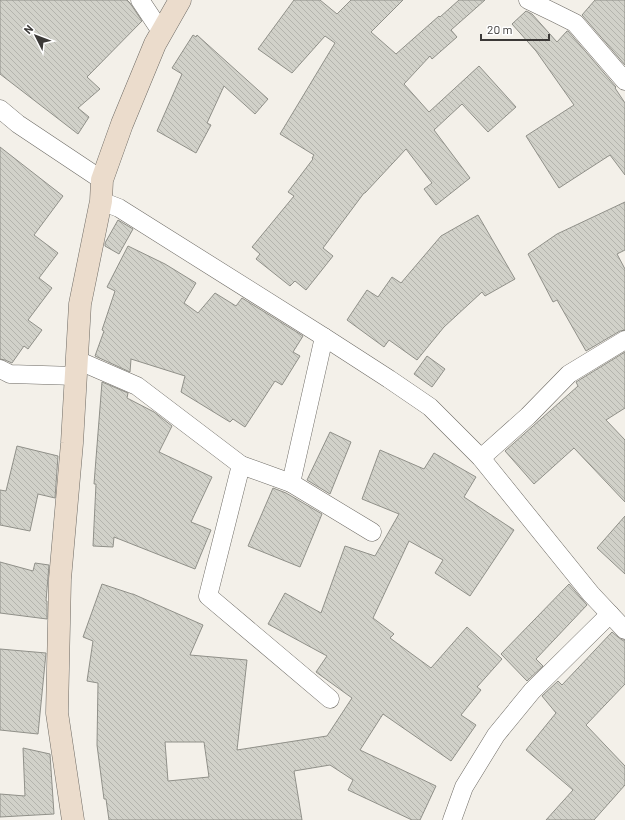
<svg xmlns="http://www.w3.org/2000/svg" width="625" height="820" font-family="Barlow,sans-serif">
<defs>
<pattern id="building-back-hatch" width="6" height="6" patternUnits="userSpaceOnUse"><rect width="6" height="6" fill="#d1d1c9"/><path d="M-1 5l2 2M0 0l6 6M5-1l2 2" fill="none" stroke="#b4b4ad"/></pattern>
</defs>
<rect width="100%" height="100%" fill="#f3f0e9"/>
<!-- building -->
<g fill="url(#building-back-hatch)" stroke="#909089" fill-rule="evenodd">
<polygon points="0,0 127,0 130,3 142,21 87,77 100,89 78,108 89,117 78,134 0,74"/>
<polygon points="294,0 320,0 337,14 351,0 403,0 371,32 396,54 439,16 440,17 459,0 485,0 451,30 457,37 432,59 430,56 404,84 429,112 479,66 516,107 488,132 462,104 434,130 470,178 436,205 424,189 432,183 406,149 365,193 364,193 323,248 333,256 306,290 295,281 290,286 256,259 260,254 252,247 294,196 288,192 313,159 312,158 314,155 280,134 335,43 325,36 292,73 258,49"/>
<polygon points="595,0 625,0 625,65 582,15"/>
<polygon points="526,11 532,14 557,42 567,31 568,31 616,87 615,88 625,103 625,175 610,155 559,188 526,136 574,105 536,51 512,24"/>
<polygon points="193,35 196,37 197,35 268,99 255,114 224,86 207,123 211,125 196,153 157,131 182,74 172,68"/>
<polygon points="0,147 63,196 34,235 58,253 39,278 52,288 28,320 42,330 28,349 24,346 12,363 5,360 0,359"/>
<polygon points="625,202 625,250 617,254 625,269 625,330 620,331 586,351 557,300 553,302 528,254 557,234"/>
<polygon points="478,215 515,279 485,296 482,292 444,327 417,360 389,340 384,347 347,320 367,290 378,297 392,277 401,283 441,236"/>
<polygon points="118,220 133,229 119,254 105,246 105,243"/>
<polygon points="128,246 165,264 196,283 184,303 198,313 215,293 236,306 242,298 303,336 293,352 300,356 282,385 275,381 245,427 233,419 230,422 181,392 185,376 131,359 130,372 95,356 104,331 102,330 115,291 107,287"/>
<polygon points="625,352 625,408 606,420 625,440 625,502 574,448 534,484 505,451 578,386 576,382"/>
<polygon points="427,356 445,369 432,387 414,374"/>
<polygon points="102,382 128,393 127,398 154,412 172,426 159,452 212,477 191,522 211,530 195,569 114,537 113,547 93,546 96,484 94,484"/>
<polygon points="330,432 351,442 330,494 307,480"/>
<polygon points="17,446 58,456 55,498 38,494 30,531 0,525 0,490 6,491"/>
<path d="M380,450L424,469L434,453L476,477L464,497L514,530L470,596L435,573L443,560L409,541L373,618L394,634L390,638L431,668L467,627L502,659L477,687L481,690L461,715L476,725L451,761L383,714L360,750L436,786L420,820H412L348,790L353,780L330,765L294,771L302,820H109L106,799H104L97,745L98,683L87,681L93,641L83,637L102,584L132,594H133L203,625L190,655L247,660L237,750L327,736L352,698L316,672L327,656L268,624L285,593L321,613L345,546L375,556L399,514L362,499ZM165,742H204L209,777L168,781Z"/>
<polygon points="273,488 286,493 322,514 300,567 248,546"/>
<polygon points="625,516 625,574 597,548"/>
<polygon points="0,562 33,571 35,563 49,565 46,601 47,601 47,619 0,613"/>
<polygon points="569,584 587,605 536,659 543,666 527,681 501,654"/>
<polygon points="612,632 618,637 622,640 625,640 625,684 586,725 625,766 625,785 594,820 546,820 573,790 526,750 556,713 542,696 558,681 562,685"/>
<polygon points="0,649 46,653 38,734 0,730"/>
<polygon points="23,748 50,754 54,814 0,817 0,794 25,796"/>
</g>
<g fill="none" stroke-linecap="round" stroke-linejoin="round">
<!-- street casing -->
<g stroke="#6d6a64" stroke-width="19">
<g id="street">
<polyline points="140,0 162,33"/>
<polyline points="528,0 555,13 575,23 625,81"/>
<polyline points="0,109 18,124 102,180"/>
<polyline points="101,201 119,208 324,337 389,379 430,407 481,458 591,594 625,630"/>
<polyline points="77,360 137,386 241,465 291,483 372,532"/>
<polyline points="0,369 10,374 76,376"/>
<polyline points="481,458 528,416 569,374 625,340"/>
<polyline points="241,465 208,596 330,699"/>
<polyline points="291,483 324,337"/>
<polyline points="452,820 464,787 496,735 532,691 610,614"/>
</g>
</g>
<!-- secondary casing -->
<g stroke="#6d6a64" stroke-width="23">
<polyline id="secondary" points="73,820 57,713 60,579 72,443 80,304 101,201 102,180 122,124 155,44 180,0"/>
</g>
<!-- street -->
<use href="#street" stroke="#fff" stroke-width="18"/>
<!-- secondary -->
<use href="#secondary" stroke="#ebdccc" stroke-width="22"/>
</g>
<!-- north arrow -->
<g transform="translate(36 36) rotate(312)" stroke="#ffffff" stroke-width="3" paint-order="stroke">
<path d="M0-3L7 15L0 10L-7 15Z" fill="#3b3937"/>
<text y="-6" font-size="11" font-weight="bold" text-anchor="middle" fill="#3b3937">N</text>
</g>
<!-- scale -->
<path d="M481 34v6h68v-6" fill="none" stroke="#3b3937" stroke-width="2"/>
<text x="487" y="34" font-size="12" fill="#3b3937" stroke="#ffffff" stroke-width="3" paint-order="stroke">20 m</text>
</svg>
